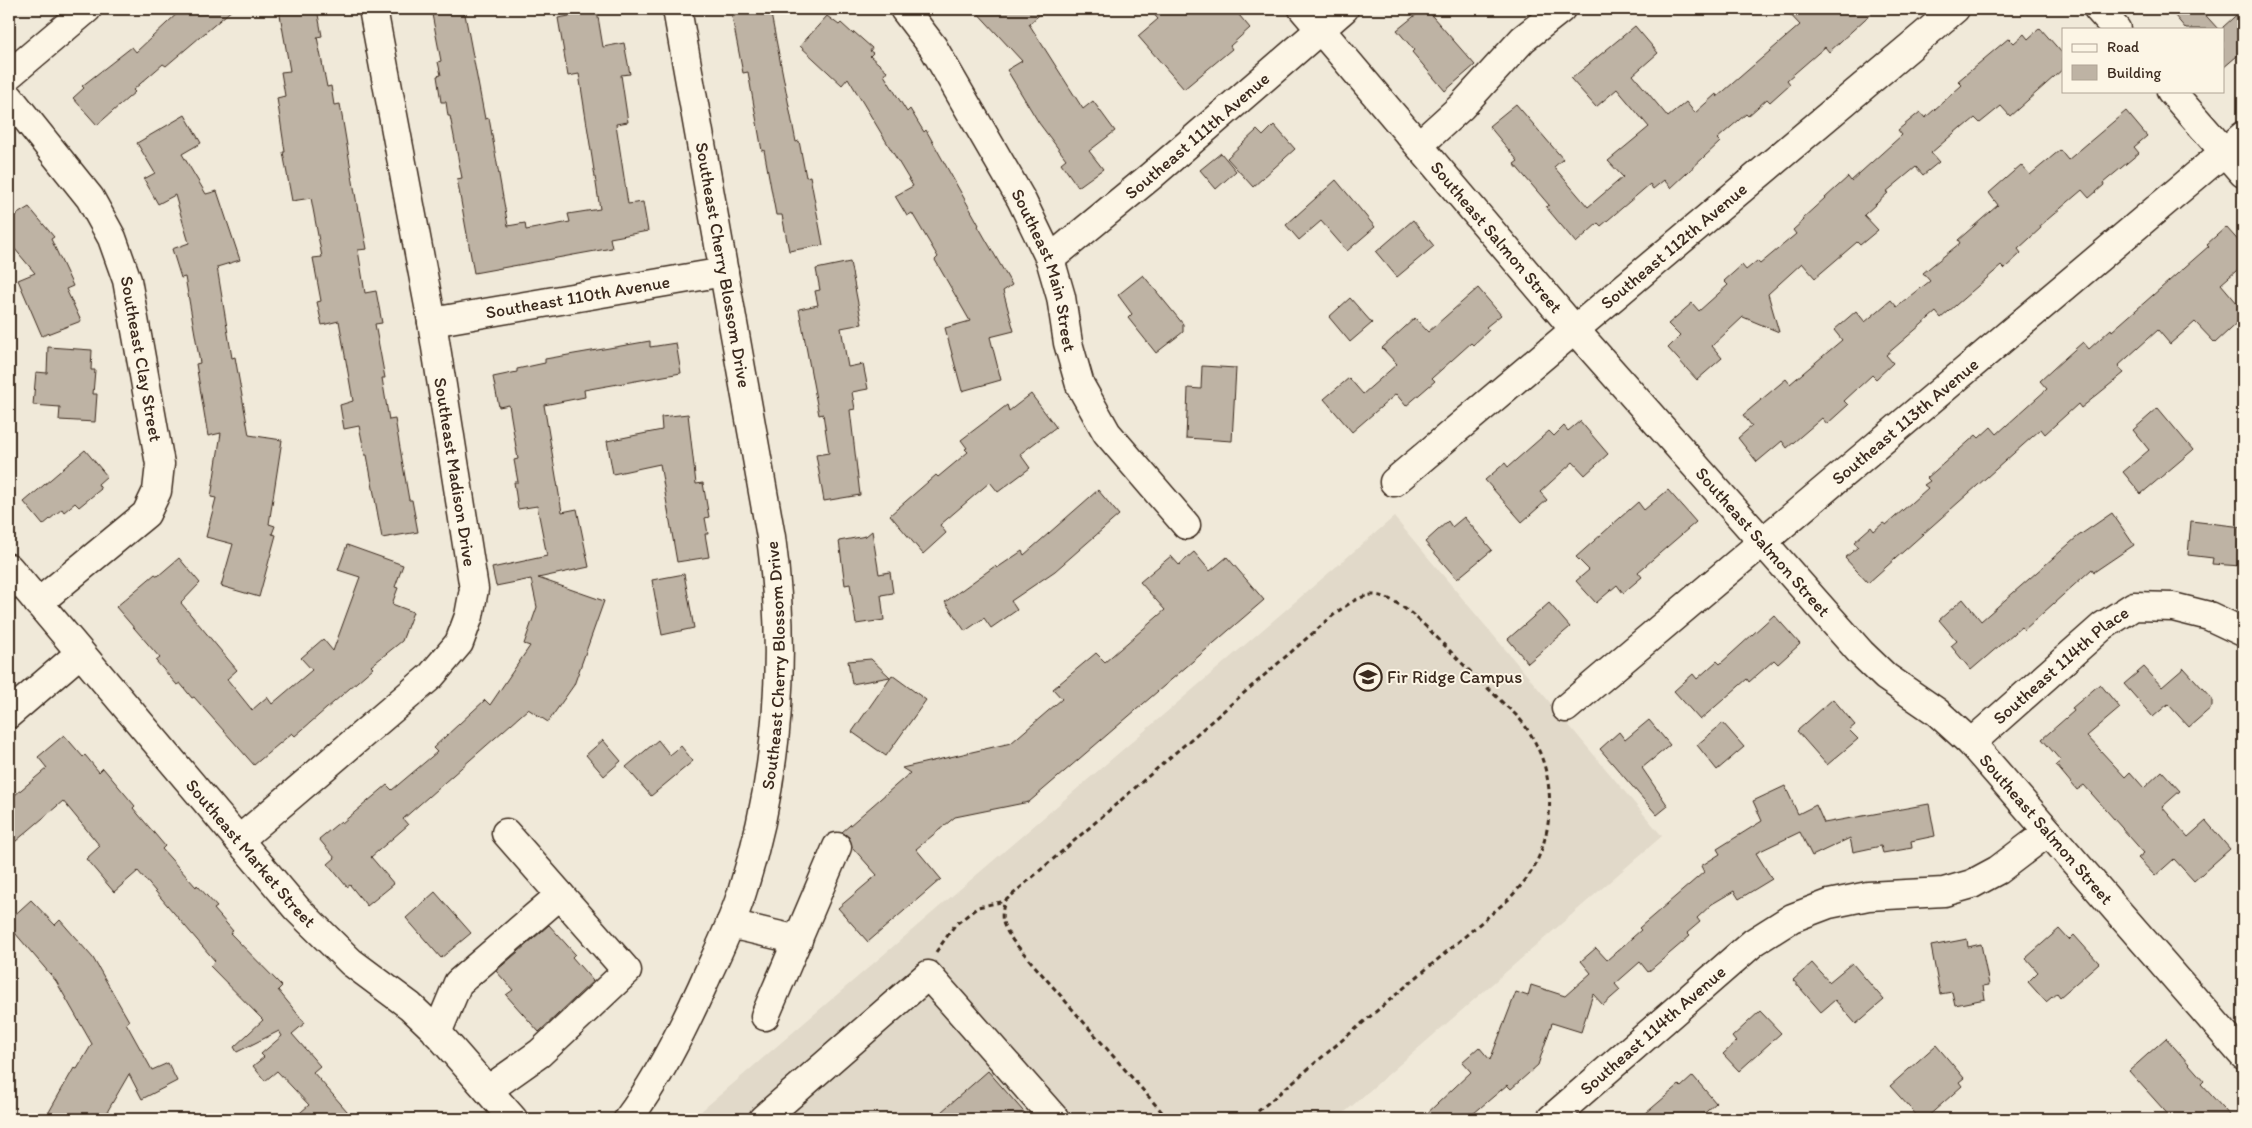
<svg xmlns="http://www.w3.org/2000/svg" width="2252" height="1128" font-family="Itim,sans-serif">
<rect width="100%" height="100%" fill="#f0e9d9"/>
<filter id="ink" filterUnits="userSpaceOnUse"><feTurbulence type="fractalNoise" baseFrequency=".02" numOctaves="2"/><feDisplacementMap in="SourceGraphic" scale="10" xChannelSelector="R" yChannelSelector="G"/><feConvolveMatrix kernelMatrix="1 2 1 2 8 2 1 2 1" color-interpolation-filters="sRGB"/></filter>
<g filter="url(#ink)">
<!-- built -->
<polygon fill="#e1d9c9" points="1394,517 1662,836 1337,1119 692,1119"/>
<!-- building -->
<g fill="#beb3a4" stroke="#3b2a1e">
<polygon points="182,9 233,9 166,66 163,64 133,90 135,92 97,125 73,98 84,88 82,86 132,47 136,52"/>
<polygon points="279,9 317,9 322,36 317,37 327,87 331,86 334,105 340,104 358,211 360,211 367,249 358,250 365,293 376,291 382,323 375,324 385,378 382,378 389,420 395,419 409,500 412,500 418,532 382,538 367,455 365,455 359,426 344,429 340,405 353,401 339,321 322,325 317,302 321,301 313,258 322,257 311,198 292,201 283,152 285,152 277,98 285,96 281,72 290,71"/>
<polygon points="431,9 464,9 485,119 489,118 508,226 525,223 526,230 570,222 568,214 600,209 579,74 568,76 558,18 597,11 603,47 624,43 630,74 621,75 628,122 616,124 628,204 643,202 648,231 610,238 612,248 474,273 457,179 462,178 450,116 448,116 446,102 441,102 437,76 441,75 438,62 441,61"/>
<polygon points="733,9 770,9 796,142 799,141 806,177 810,176 823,245 789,251 782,215 776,215 764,150 762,151 748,72 743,73 732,17 735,16"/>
<polygon points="974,9 1046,9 1029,24 1083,109 1093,101 1115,131 1089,151 1103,169 1078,187 1061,163 1066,159 1039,123 1007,70 1022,61"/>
<polygon points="1149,9 1234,9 1250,28 1230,46 1232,49 1184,89 1138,36 1158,19"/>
<polygon points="1423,9 1426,9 1475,65 1445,91 1412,52 1414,50 1397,30"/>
<polygon points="1785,9 1876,9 1829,52 1825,47 1787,80 1790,84 1770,102 1767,99 1748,116 1746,114 1717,139 1720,142 1671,188 1664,180 1653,189 1650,184 1601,226 1598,223 1576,243 1546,207 1549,205 1514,164 1518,161 1489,126 1516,104 1563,159 1554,167 1588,207 1623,177 1608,161 1649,127 1617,89 1596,107 1571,79 1635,26 1658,53 1633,75 1668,117 1686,102 1695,113 1716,94 1717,97 1800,25"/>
<polygon points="2169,9 2200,9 2218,29 2186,29"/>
<polygon points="2243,9 2243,51 2223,68 2223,27"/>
<polygon points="827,16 839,25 841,23 853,34 854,32 872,48 870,51 873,53 870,56 887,71 884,75 907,112 910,109 924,132 926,130 979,225 978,226 1012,285 1003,291 1014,331 990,337 1001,380 962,391 945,328 970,321 935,260 938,257 912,213 907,216 895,196 913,186 848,78 842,85 800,46"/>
<polygon points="2040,28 2063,54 2063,69 2010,116 2001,106 1980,123 1975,118 1963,128 1961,127 1931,153 1939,162 1923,175 1916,167 1886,192 1888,193 1864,215 1878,230 1860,245 1857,242 1815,278 1802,263 1768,294 1779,332 1743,317 1712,346 1722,358 1697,380 1668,348 1680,336 1668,324 1692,303 1699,311 1728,285 1724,281 1742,265 1746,270 1757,261 1760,264 1796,234 1793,230 1804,220 1803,218 1848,177 1851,181 1902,135 1898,130 1920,112 1925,118 1962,85 1958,81 2009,38 2014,43 2024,34 2028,39"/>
<polygon points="2126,111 2147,136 2134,147 2139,153 2103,183 2104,185 2089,198 2082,190 2040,226 2041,228 2018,249 2021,253 2004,269 2001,266 1941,318 1936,312 1886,355 1893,363 1876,379 1872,375 1844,401 1848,405 1827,424 1822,418 1787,448 1782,441 1757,462 1738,438 1752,426 1743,415 1786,379 1790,384 1842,340 1834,330 1856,311 1865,322 1891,300 1897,307 1930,281 1923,273 1960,243 1958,240 1998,205 1989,193 2021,165 2030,175 2060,150 2068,160"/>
<polygon points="185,115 201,143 182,154 206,194 217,191 240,260 217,267 232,358 235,357 249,435 282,440 269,524 275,526 272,534 276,535 259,597 221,586 233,544 206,537 216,498 211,497 221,433 208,436 196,364 200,363 185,277 181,278 172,249 189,243 175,195 158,204 144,179 155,173 137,143"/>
<polygon points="1274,125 1295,149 1253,187 1227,158 1257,130 1263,136"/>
<polygon points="1221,153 1236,171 1216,189 1200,170"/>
<polygon points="1336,180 1375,227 1347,251 1321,221 1299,240 1286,225"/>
<polygon points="29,207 54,237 51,239 73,286 66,289 81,321 42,336 18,280 35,273 9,242 9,219"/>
<polygon points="1413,220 1434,246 1397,277 1376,252"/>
<polygon points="2226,227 2243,246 2243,265 2221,284 2243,310 2243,317 2215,343 2195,322 2170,344 2158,330 2118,366 2124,373 2081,408 2078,404 2045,434 2041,429 1868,583 1845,558 1858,547 1854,542 1871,527 1874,531 1883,523 1886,525 1928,488 1924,485 1930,481 1927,478 1976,435 1979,438 1991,427 1997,434 2047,389 2040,381 2065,358 2083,342 2089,349 2111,329 2112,331 2209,246 2207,244"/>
<polygon points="850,262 862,324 841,328 848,367 863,364 868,389 852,392 855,409 850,410 860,495 824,501 816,455 829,453 823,414 819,415 799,309 818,305 815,291 820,290 816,269"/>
<polygon points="1143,275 1183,324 1183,332 1156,353 1128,318 1132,314 1118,295"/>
<polygon points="1478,288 1501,315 1486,327 1489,330 1473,345 1471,343 1432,378 1435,381 1406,406 1396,394 1352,432 1324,399 1349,378 1363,394 1397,364 1382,348 1415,318 1428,332"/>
<polygon points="1350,298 1372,323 1350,342 1329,317"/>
<polygon points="650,341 650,347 676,343 681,373 584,390 585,397 544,405 562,512 577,509 589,567 538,578 604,601 574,685 548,722 528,709 403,819 408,825 371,857 394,884 367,906 350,885 347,887 328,864 335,858 319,839 341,821 342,823 387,785 392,790 437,752 433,748 485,700 490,705 530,646 524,644 537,607 531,579 496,586 492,568 547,556 537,506 518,509 514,482 518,482 514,460 518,459 509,405 499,407 493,377 517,372 517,369 545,363 545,359"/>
<polygon points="48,347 92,350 91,370 95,370 93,394 97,394 95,422 59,420 60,407 33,405 36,372 47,373"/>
<polygon points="1202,366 1236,368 1232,441 1186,438 1188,388 1201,389"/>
<polygon points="1031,394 1056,427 1020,454 1030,468 998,492 990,482 940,525 946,533 923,554 890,515 936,475 938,477 968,452 965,449 967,448 961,440 1007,405 1009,411"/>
<polygon points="2158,408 2193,450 2141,494 2123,472 2149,450 2133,430"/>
<polygon points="688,414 696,484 703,483 709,517 705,518 708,534 705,534 709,557 677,562 660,464 613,474 607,441 662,430 661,417"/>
<polygon points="1580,421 1608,454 1585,475 1573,462 1540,492 1547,500 1522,522 1485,480 1505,463 1508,467 1549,431 1554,436 1564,426 1568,431"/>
<polygon points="85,450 107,476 98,484 101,489 79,507 75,503 64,512 62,509 43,525 24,502"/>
<polygon points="1098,490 1119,515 1055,571 1011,601 1017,610 991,628 984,618 965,631 945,602 995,566 997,568 1022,551 1024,555"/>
<polygon points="1668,490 1696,522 1638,572 1642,577 1623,593 1617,585 1596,603 1576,581 1589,570 1576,557 1638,502 1644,510"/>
<polygon points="2112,513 2134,545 2094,572 2092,569 2024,630 2021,627 1971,670 1951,646 1957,641 1939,620 1963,599 1981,621 2077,537"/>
<polygon points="1464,517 1492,550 1457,579 1425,542 1448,521 1452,527"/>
<polygon points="2191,521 2243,527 2241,566 2212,564 2213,558 2188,555"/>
<polygon points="872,531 879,574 890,572 893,593 881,595 884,620 856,624 850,584 845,585 839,541 866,536"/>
<polygon points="347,545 403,565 395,587 398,588 392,604 413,612 402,641 371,666 373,668 295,736 292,733 254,765 194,697 192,698 180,683 177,685 156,661 160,658 116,607 155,574 158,576 179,558 200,583 181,603 237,670 227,679 252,710 267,697 272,704 312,670 301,658 323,639 333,651 360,577 338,570"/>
<polygon points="1194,552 1210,571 1227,557 1264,600 1029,802 955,817 916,849 941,879 868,942 838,908 877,875 852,847 849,837 842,832 910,773 902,768 1011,743 1062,699 1053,689 1096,653 1105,662 1165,610 1140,582 1171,556 1179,565"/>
<polygon points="684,574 694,628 662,635 652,580"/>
<polygon points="1549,603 1570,627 1528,663 1508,639"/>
<polygon points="1774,615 1800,644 1778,664 1774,660 1749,682 1747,679 1700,720 1674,691 1693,674 1697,679 1717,661 1720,664"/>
<polygon points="871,659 890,677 852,684 848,661"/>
<polygon points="2144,667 2162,687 2184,668 2212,699 2212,707 2189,727 2168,704 2153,717 2124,684"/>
<polygon points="892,675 926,700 886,756 852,732"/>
<polygon points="2100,684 2120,708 2087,736 2125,777 2130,772 2144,788 2162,771 2180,791 2162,807 2188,837 2206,821 2230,849 2194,881 2174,859 2155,876 2138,858 2144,853 2084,785 2077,790 2056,765 2061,761 2042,739 2074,711 2072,708"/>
<polygon points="1833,699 1855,725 1849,730 1858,739 1827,765 1797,731"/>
<polygon points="1649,720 1670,745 1642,768 1668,806 1657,815 1600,749 1619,732 1625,740"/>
<polygon points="1723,723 1744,747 1717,770 1697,745"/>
<polygon points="64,735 83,757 85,755 99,772 103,768 135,806 133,808 165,846 162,849 196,887 197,885 217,907 214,909 233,931 230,933 282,986 278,990 305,1023 292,1034 320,1066 313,1072 354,1119 293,1119 309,1105 277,1071 265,1081 253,1066 264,1057 261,1054 282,1036 279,1031 237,1052 234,1047 263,1020 210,966 215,961 138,871 114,892 86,859 100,846 63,801 9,847 9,800 47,768 38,757"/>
<polygon points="603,740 621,761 604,776 586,755"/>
<polygon points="658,740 670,755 681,746 693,761 651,796 626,767"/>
<polygon points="1785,786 1798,814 1816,805 1824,823 1929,804 1935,836 1911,841 1912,848 1883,853 1881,846 1853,852 1850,838 1812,856 1800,832 1756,853 1772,879 1739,899 1734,891 1712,904 1697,918 1700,922 1687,933 1690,936 1648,972 1640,962 1615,984 1620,990 1603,1005 1593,994 1581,1032 1552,1023 1538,1065 1511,1089 1507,1085 1467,1119 1421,1119 1471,1072 1462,1062 1479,1047 1490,1060 1516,992 1528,996 1531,985 1565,996 1591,973 1581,961 1596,948 1607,960 1641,930 1639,928 1704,872 1701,866 1720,854 1717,849 1762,821 1753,801"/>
<polygon points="435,892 471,933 441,958 406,918"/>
<polygon points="31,900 55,925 60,920 93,958 129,1021 126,1023 152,1070 168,1063 177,1081 142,1099 129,1074 103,1119 45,1119 74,1068 77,1069 92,1044 56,981 9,926 9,920"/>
<polygon points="549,925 575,954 572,957 593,981 539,1032 506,995 513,990 496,971"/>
<polygon points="2059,929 2069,940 2074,935 2099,963 2060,997 2057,993 2046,1002 2028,982 2038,972 2026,958"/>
<polygon points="1967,939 1968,947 1981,944 1989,985 1983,986 1985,999 1955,1005 1952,992 1940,994 1931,946"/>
<polygon points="1812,963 1829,982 1852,963 1884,1000 1856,1024 1835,1000 1821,1012 1793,980"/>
<polygon points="1760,1011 1781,1033 1739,1071 1723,1054 1736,1042 1732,1037"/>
<polygon points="2166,1038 2204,1081 2201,1084 2233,1119 2172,1119 2129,1071"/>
<polygon points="1936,1045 1964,1078 1959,1082 1962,1086 1925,1119 1920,1119 1890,1086"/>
<polygon points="988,1071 1030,1119 933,1119"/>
<polygon points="1693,1076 1716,1103 1698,1119 1639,1119 1679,1085 1681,1087"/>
</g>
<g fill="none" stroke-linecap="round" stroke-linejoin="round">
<!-- minor casing -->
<g stroke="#3b2a1e" stroke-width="31">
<g id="minor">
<path id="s1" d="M904,9L933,47L1021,199L1050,259L1061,297L1068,343L1080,385L1107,433L1186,525"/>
<path id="s2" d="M1303,9L1575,330L1861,653L1886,677L1937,712L1971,743L2243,1055"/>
<polyline points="2098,9 2116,29"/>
<polyline points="9,75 87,9"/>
<polyline points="2171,91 2243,173"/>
<path id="s3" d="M9,97L90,198L112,238L127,280L160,464L157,491L146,514L38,603"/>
<polyline points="1419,145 1461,107 1523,39 1561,9"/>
<path id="s4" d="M1050,259L1151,176L1344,9"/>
<path id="s5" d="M432,322L724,272"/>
<path id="s6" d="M1394,482L1955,9"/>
<path id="s7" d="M9,568L297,909L351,962L410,1006L434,1029L513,1119"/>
<path id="s8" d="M1566,708L2243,136"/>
<polyline points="9,714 80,653"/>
<path id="s9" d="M1971,743L2103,626L2134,606L2173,607L2209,616L2243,632"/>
<polyline points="239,840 431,676 459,643 469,616 474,589 432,322 373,9"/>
<polyline points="730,924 798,940"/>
<polyline points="765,1016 837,847"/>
<polyline points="437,1033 458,983 560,895"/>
<polyline points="488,1090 540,1053 627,971 506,833"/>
<polyline points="763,1119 928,975 1055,1119"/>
<path id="s10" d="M1551,1119L1754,942L1792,918L1829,904L1868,896L1944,892L1972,884L1998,870L2048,832"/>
</g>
</g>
<!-- major casing -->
<g stroke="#3b2a1e" stroke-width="31">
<g id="major">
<path id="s11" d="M628,1119C658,1079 681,1033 702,987C716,955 733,923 743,889C779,777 787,654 771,537L677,9"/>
</g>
</g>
<!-- path -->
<g stroke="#3b2a1e" stroke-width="3" stroke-dasharray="5 4" stroke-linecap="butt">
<polyline points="936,952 955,925 978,907 1005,901"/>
<path d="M1168,1119L1013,941C1003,925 999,920 1005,901L1337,612C1347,605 1359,596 1371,595C1398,593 1435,636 1452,653C1468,670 1485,685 1501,701C1508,708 1517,715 1523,723C1553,763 1558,816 1536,863C1530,876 1519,888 1509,899L1249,1119"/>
</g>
<!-- minor -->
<use href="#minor" stroke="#fcf5e5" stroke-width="28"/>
<!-- major -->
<use href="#major" stroke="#fcf5e5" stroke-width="28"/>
</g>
</g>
<!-- icons -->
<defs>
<g id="school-ring" transform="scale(1.4375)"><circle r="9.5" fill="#fcf5e5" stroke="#3b2a1e" stroke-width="1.5"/><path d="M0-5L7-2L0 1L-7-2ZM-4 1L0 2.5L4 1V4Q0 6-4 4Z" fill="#3b2a1e"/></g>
</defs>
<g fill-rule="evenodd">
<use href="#school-ring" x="1368" y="677"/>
</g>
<g text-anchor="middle" stroke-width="4" stroke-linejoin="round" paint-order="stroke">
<!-- street labels -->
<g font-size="18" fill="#3b2a1e" stroke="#fcf5e5">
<text dy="6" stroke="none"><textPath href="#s4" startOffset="192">Southeast 111th Avenue</textPath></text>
<text dy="6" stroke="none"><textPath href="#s2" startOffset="299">Southeast Salmon Street</textPath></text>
<text dy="6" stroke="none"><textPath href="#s6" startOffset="366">Southeast 112th Avenue</textPath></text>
<text transform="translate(723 265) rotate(80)" y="6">Southeast Cherry Blossom Drive</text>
<text dy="6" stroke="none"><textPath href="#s1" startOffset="299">Southeast Main Street</textPath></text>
<text dy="6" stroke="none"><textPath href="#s5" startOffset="148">Southeast 110th Avenue</textPath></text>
<text dy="6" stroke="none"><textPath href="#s3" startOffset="300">Southeast Clay Street</textPath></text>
<text dy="6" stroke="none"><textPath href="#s8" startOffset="444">Southeast 113th Avenue</textPath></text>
<text transform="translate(455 472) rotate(81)" y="6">Southeast Madison Drive</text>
<text dy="6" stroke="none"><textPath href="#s2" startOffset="704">Southeast Salmon Street</textPath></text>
<text dy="6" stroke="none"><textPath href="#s11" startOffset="485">Southeast Cherry Blossom Drive</textPath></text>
<text dy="6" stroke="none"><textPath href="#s9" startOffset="119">Southeast 114th Place</textPath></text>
<text dy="6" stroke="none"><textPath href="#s2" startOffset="1109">Southeast Salmon Street</textPath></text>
<text dy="6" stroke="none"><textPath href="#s7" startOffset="374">Southeast Market Street</textPath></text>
<text dy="6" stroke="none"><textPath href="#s10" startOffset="135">Southeast 114th Avenue</textPath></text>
</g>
<!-- poi labels -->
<g font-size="18" fill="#3b2a1e" stroke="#fcf5e5" text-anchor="start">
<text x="1387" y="683">Fir Ridge Campus</text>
</g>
</g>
<!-- margin -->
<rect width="2252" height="1128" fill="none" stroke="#fcf5e5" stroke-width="30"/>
<rect x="15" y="15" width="2222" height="1098" fill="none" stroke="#3b2a1e" stroke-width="2" filter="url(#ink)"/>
<!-- legend -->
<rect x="2062" y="28" width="162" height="65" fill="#fcf5e5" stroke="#afa495"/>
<rect x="2072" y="44" width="25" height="8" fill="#fcf5e5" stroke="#afa495"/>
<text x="2107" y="52" font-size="15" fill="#3b2a1e">Road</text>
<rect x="2072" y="65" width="25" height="15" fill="#beb3a4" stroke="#afa495"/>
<text x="2107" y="78" font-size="15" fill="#3b2a1e">Building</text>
</svg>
